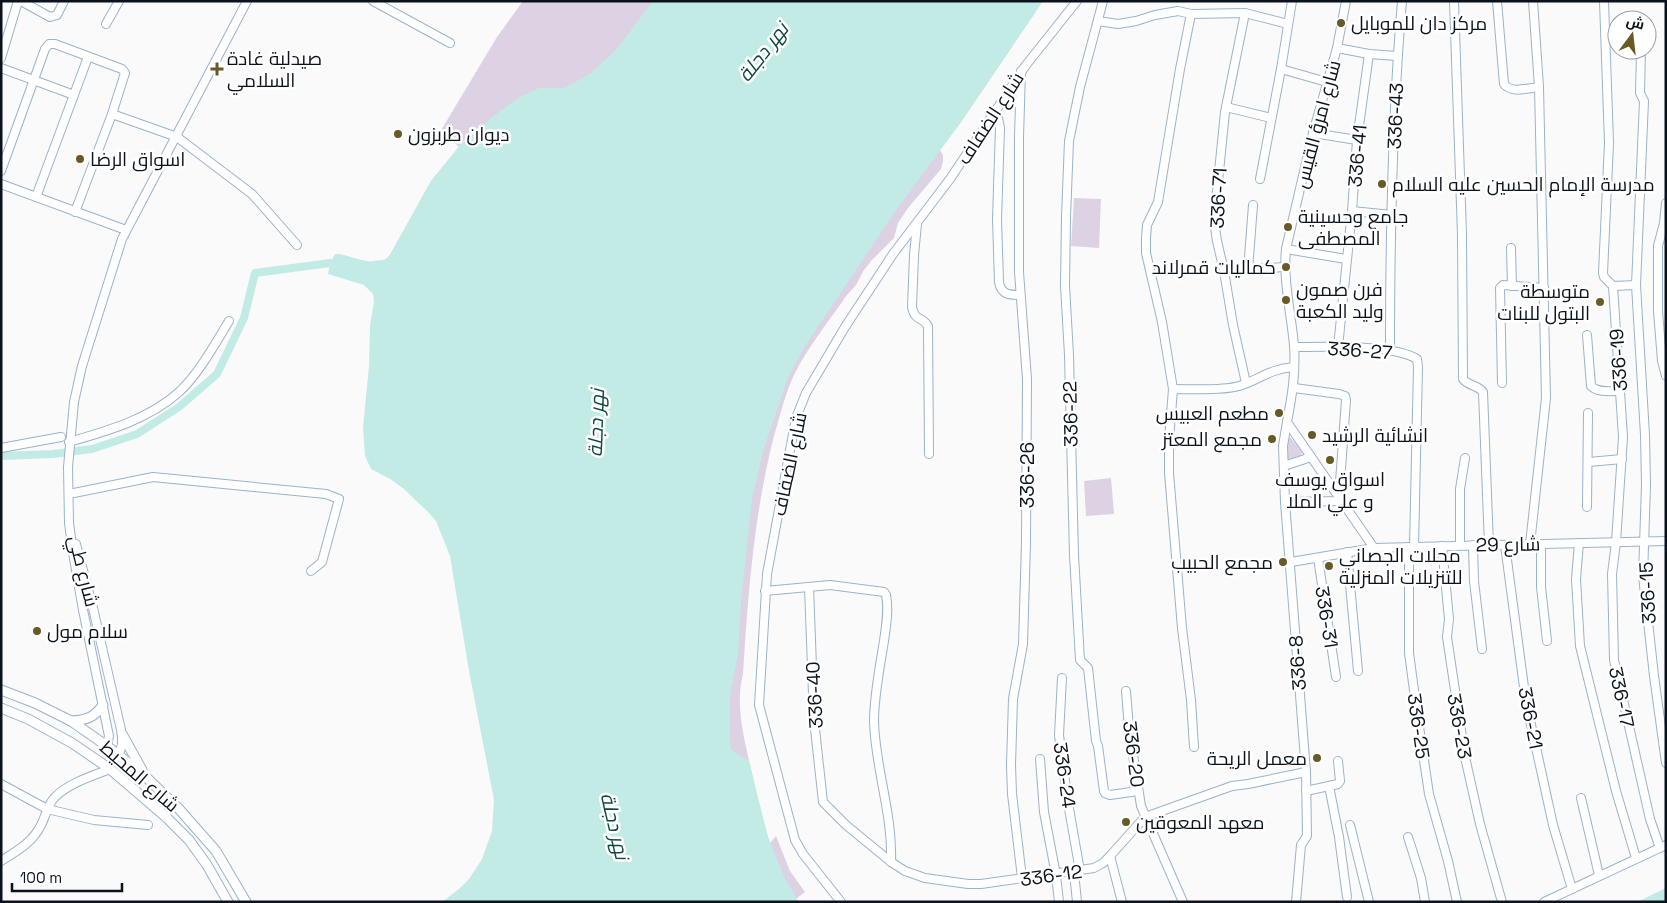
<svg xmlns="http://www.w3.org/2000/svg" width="1667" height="903" font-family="'Space Grotesk',Cairo,sans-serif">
<rect width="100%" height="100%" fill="#fafafa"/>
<!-- green -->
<g fill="#dcd2e3">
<polygon points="523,1 662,1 602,70 473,134 461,144 394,257 384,263 371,261 385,260 391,254 431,181 459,147 455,143 442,136 440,132 497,37"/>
<path d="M1043,1L961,122L940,150L943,155V161L941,169L908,208L898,223L894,238L872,260L864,270L856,285L847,295C829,321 808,347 794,375C785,394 780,416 774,436C754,514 748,594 743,674C735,705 744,738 751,769C756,794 762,819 770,843L776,836L790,871L805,892L792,902L735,754L731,750H727L730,631L765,414L847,272Z"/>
<polygon points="1074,198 1101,199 1099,248 1071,246"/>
<polygon points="1288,437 1291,438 1302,452 1301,456 1288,459 1287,438"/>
<polygon points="1111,478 1114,514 1086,516 1084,481"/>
</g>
<!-- water -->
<g fill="#c3ebe6">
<path d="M653,1H1043L961,122L894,213L805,346L788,377L763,451L752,499L741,601L738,654L730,694V738L731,750L749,761L768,837L784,877L799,902H442L459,889L469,879L482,859L492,831L494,800L469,671L450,556L436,521L429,513L404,489L390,479L371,469L365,456L363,427L369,366L370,325L374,302L373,294L364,285L328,274L330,263L335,254H340C356,258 373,266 388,258L431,181L461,144L495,115L518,98L539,88H564L590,74L616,50Z"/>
<polygon points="1666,888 1666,902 1637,902"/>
</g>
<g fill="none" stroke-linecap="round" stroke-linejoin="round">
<!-- canal -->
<polyline stroke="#c3ebe6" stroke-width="8" points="1,456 53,454 92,449 137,434 179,407 217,374 244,318 255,273 330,263 340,264"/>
<!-- minor casing -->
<g stroke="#99b3cd" stroke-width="10">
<g id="minor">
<polyline points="21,1 50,17 57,15 64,1"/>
<polyline points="373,1 450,43"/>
<polyline points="1103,1 1080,87 1069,141 1066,217 1065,286 1069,355 1074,555 1080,660 1088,668 1096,741 1098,746 1104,791 1105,793 1110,795 1138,791"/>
<path d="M1346,1L1337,48L1313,133L1286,249C1283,281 1291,313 1294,345C1296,372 1292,396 1287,422L1374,548"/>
<path d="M1454,1L1462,235L1463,379C1468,386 1478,385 1483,392L1489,545"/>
<path d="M1497,1L1504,84C1512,94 1527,88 1539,87"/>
<polyline points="1604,1 1609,143 1603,273 1604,277 1613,286 1623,437 1616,542 1612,574 1614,660 1650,819 1660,848"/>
<polyline points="1245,13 1225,112 1214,221 1217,241 1224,271 1233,325 1246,383"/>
<polyline points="1191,14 1180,69 1158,202 1147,225 1146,238 1146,253 1162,322 1173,389 1169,440 1169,473 1182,628 1191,700 1194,747"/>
<polyline points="1098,21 1118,24 1136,21 1155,15 1178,11 1191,14 1245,13 1288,24"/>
<polyline points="106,24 119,1"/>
<polyline points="1337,48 1369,54 1397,56"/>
<polyline points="1641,50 1640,93 1644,101 1636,285 1645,435 1646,485 1643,576 1654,676 1666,763"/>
<polyline points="1,58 18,1"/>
<polyline points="1,68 74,95"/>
<polyline points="1281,69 1327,82"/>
<polyline points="1021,71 1019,137 1019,272 1027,379 1026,543 1023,644 1013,699 1011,765 1012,794 1022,878"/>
<polyline points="1226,107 1271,118"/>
<path d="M994,112L998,118L1000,128L997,219L999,282C1001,295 1010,295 1020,295"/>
<polyline points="112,114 177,137 252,194 297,245"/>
<polyline points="1313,133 1357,140"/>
<polyline points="1,171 45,49 49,44 55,44 122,69 125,73 112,114 75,212"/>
<polyline points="1260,179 1281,69 1292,1"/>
<polyline points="1,184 126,230"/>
<polyline points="36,197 88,57"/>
<polyline points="1666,203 1664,223 1658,246 1658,311 1662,361 1666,376"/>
<polyline points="1352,211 1392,215"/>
<path d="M917,224L914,255L912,307C915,322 922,316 928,326L929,454"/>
<polyline points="1511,248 1512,286"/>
<polyline points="1286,249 1346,259"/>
<polyline points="1248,270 1253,205"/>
<polyline points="1224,271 1284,267"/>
<polyline points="1613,286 1636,285"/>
<path d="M1587,335L1591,386C1598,393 1611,391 1620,391"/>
<path d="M1294,347C1323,347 1394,344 1417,359L1418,367L1414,547"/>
<polyline points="1338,347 1352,211 1357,140 1369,54"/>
<path d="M1390,350C1390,234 1392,117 1402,1"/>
<polyline points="1502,383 1500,288 1503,285 1544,288"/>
<polyline points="1294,388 1339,394 1345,396 1346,400 1339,496"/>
<path d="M1173,389C1192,389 1222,391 1239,386C1261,379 1269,369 1294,367"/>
<polyline points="1287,422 1283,446 1285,502 1306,772 1307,836 1301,845 1296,902"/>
<path d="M69,442C107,431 147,420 178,393C198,375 215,344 229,321"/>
<polyline points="1,448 61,437"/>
<polyline points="1589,462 1622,459"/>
<polyline points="1284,466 1311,457"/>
<polyline points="69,494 153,477 326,494 339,499 322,562 311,571"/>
<polyline points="1285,502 1342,501"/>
<polyline points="1587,507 1588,413"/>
<polyline points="1579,543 1576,579 1580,646 1616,791 1636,858"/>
<polyline points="76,544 93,608 122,734 122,744 119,755"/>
<polyline points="1530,544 1546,398 1539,87 1533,1"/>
<polyline points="1541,544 1541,587 1547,641"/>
<polyline points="1460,545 1460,489 1465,458"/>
<polyline points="1473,545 1474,581 1482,649"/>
<polyline points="1505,545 1526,702 1553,825 1572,889"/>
<polyline points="1442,546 1449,619 1447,637 1465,757 1480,824 1502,902"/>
<polyline points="1409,547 1409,653 1418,720 1429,794 1448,861 1457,902"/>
<polyline points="1347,552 1358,671"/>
<polyline points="1318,558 1336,677"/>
<polyline points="1291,562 1374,548 1666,541"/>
<polyline points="809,587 814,720 823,802 846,825 891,862 905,871 925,878 968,884 981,884 1094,868 1103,863 1110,856 1145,817 1232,786 1248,784 1306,772"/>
<path d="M765,591L830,585L884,592L886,595C889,610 886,626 884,641C880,666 874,696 874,721C875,768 893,814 891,862"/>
<polyline points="1062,678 1059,735 1068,803 1080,871"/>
<polyline points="1126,691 1129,729 1141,806 1183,902"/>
<polyline points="107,746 109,736 83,610 73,553 69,523 68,467 74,402 82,366 122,239 247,1"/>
<polyline points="1040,759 1044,812 1056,875 1059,902"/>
<polyline points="1,784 47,809 94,820 148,825"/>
<polyline points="1329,786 1339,837 1347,897"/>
<polyline points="1306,791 1338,784 1340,781 1338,761"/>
<polyline points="1581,798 1599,875"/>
<polyline points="1350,825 1369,902"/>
<polyline points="1408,837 1421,878 1425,902"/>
<polyline points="1110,856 1122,902"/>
<path d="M1,861C17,851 33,842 41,825C46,816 47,805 55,797C69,783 92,776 110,769"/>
<polyline points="1074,872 1077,902"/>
<polyline points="841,902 803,854 795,840 759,705 767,574 796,418 806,393 845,327 893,254 950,179 1026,65 1077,1"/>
<polyline points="1544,902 1666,845"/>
</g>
</g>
<!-- major casing -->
<g stroke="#99b3cd" stroke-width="11">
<g id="major">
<polyline points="1,690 35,703 71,721 107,746 146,777 179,809 216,851 246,902"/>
<polyline points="1,708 28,719 72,743 110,769 166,817 189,840 207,865 228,902"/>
<path d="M71,721C86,720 94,718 103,705"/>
<polyline points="122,734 142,770"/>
</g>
</g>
<!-- minor -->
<use href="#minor" stroke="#fff" stroke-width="8"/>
<!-- major -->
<use href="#major" stroke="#fff" stroke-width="9"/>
</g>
<!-- markers -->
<g fill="#685926" stroke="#fff" stroke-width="2">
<circle cx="1341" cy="23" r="5"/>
<path d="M214.5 61.5h5v5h5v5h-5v5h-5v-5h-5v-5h5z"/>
<circle cx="398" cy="134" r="5"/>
<circle cx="80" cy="159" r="5"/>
<circle cx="1382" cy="184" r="5"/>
<circle cx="1288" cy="227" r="5"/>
<circle cx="1286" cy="267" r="5"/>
<circle cx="1286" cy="300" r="5"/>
<circle cx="1600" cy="302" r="5"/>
<circle cx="1279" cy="413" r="5"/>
<circle cx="1312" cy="435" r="5"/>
<circle cx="1272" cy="439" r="5"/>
<circle cx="1330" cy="460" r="5"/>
<circle cx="1283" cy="562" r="5"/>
<circle cx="1329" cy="566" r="5"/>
<circle cx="37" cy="631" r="5"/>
<circle cx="1317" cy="758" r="5"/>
<circle cx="1126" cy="822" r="5"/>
</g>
<g text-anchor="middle" stroke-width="5" stroke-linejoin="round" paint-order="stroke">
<!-- poi labels -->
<g font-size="19" fill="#0a131d" stroke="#fff" text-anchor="start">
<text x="1351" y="30">مركز دان للموبايل</text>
<text x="227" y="65">صيدلية غادة<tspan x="227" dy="22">السلامي</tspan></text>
<text x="408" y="141">ديوان طربزون</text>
<text x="90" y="166">اسواق الرضا</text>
<text x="1392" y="191">مدرسة الإمام الحسين عليه السلام</text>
<text x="1298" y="223">جامع وحسينية<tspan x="1298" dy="22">المصطفى</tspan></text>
<text x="1276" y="274" text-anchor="end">كماليات قمرلاند</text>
<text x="1296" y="296">فرن صمون<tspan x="1296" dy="22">وليد الكعبة</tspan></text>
<text x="1590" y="298" text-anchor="end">متوسطة<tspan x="1590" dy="22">البتول للبنات</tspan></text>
<text x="1269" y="420" text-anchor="end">مطعم العبيس</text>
<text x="1322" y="442">انشائية الرشيد</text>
<text x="1262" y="446" text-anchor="end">مجمع المعتز</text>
<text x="1330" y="486" text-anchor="middle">اسواق يوسف<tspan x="1330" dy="22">و علي الملا</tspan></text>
<text x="1339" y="562">محلات الجصاني<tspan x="1339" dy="22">للتنزيلات المنزلية</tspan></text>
<text x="1273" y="569" text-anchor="end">مجمع الحبيب</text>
<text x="47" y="638">سلام مول</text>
<text x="1307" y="765" text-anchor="end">معمل الريحة</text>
<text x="1136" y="829">معهد المعوقين</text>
</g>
<!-- street labels -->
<g font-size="19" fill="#0a131d" stroke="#fff">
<text transform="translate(1395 116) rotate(-88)" y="7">336-43</text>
<text transform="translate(990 118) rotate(-57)" y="7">شارع الضفاف</text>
<text transform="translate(1317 124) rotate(-75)" y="7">شارع امرؤ القيس</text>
<text transform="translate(1357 156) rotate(-85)" y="7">336-41</text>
<text transform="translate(1218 198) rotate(-87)" y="7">336-71</text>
<text transform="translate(1360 350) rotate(4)" y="7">336-27</text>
<text transform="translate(1618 360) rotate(-94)" y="7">336-19</text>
<text transform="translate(1070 414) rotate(-91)" y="7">336-22</text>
<text transform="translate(789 464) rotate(-78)" y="7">شارع الضفاف</text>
<text transform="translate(1027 475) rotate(-90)" y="7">336-26</text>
<text transform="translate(1508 544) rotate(-1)" y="7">شارع 29</text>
<text transform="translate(84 571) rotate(76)" y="7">شارع طي</text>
<text transform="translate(1647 593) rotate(-93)" y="7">336-15</text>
<text transform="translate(1327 617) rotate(81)" y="7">336-31</text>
<text transform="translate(1297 663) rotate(-94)" y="7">336-8</text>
<text transform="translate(814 695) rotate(-93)" y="7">336-40</text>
<text transform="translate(1622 697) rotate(78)" y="7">336-17</text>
<text transform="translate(1531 718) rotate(79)" y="7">336-21</text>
<text transform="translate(1419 726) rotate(82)" y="7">336-25</text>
<text transform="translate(1460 726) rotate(80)" y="7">336-23</text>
<text transform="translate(1134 754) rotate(83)" y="7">336-20</text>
<text transform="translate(1065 775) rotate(82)" y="7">336-24</text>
<text transform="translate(140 776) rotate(41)" y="7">شارع المحيط</text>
<text transform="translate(1051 875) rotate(-8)" y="7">336-12</text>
</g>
<!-- water labels -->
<g font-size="20" font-style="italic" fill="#0f4843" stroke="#fff">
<text transform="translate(763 52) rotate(-52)" y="7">نهر دجلة</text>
<text transform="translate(596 423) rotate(-88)" y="7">نهر دجلة</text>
<text transform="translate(615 826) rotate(77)" y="7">نهر دجلة</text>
</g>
</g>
<!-- border -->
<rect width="1667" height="903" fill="none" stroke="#0a131d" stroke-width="5"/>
<!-- north arrow -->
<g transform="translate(1632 35) rotate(15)"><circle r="24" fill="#ffffff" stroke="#9da1a5"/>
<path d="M0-4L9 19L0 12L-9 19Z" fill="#685926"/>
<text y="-8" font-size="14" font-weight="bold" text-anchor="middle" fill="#0a131d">ش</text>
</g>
<!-- scale -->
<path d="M12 883v8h110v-8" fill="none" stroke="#0a131d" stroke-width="2.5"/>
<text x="20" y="883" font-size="15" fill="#0a131d" stroke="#ffffff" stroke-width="4" paint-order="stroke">100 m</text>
</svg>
